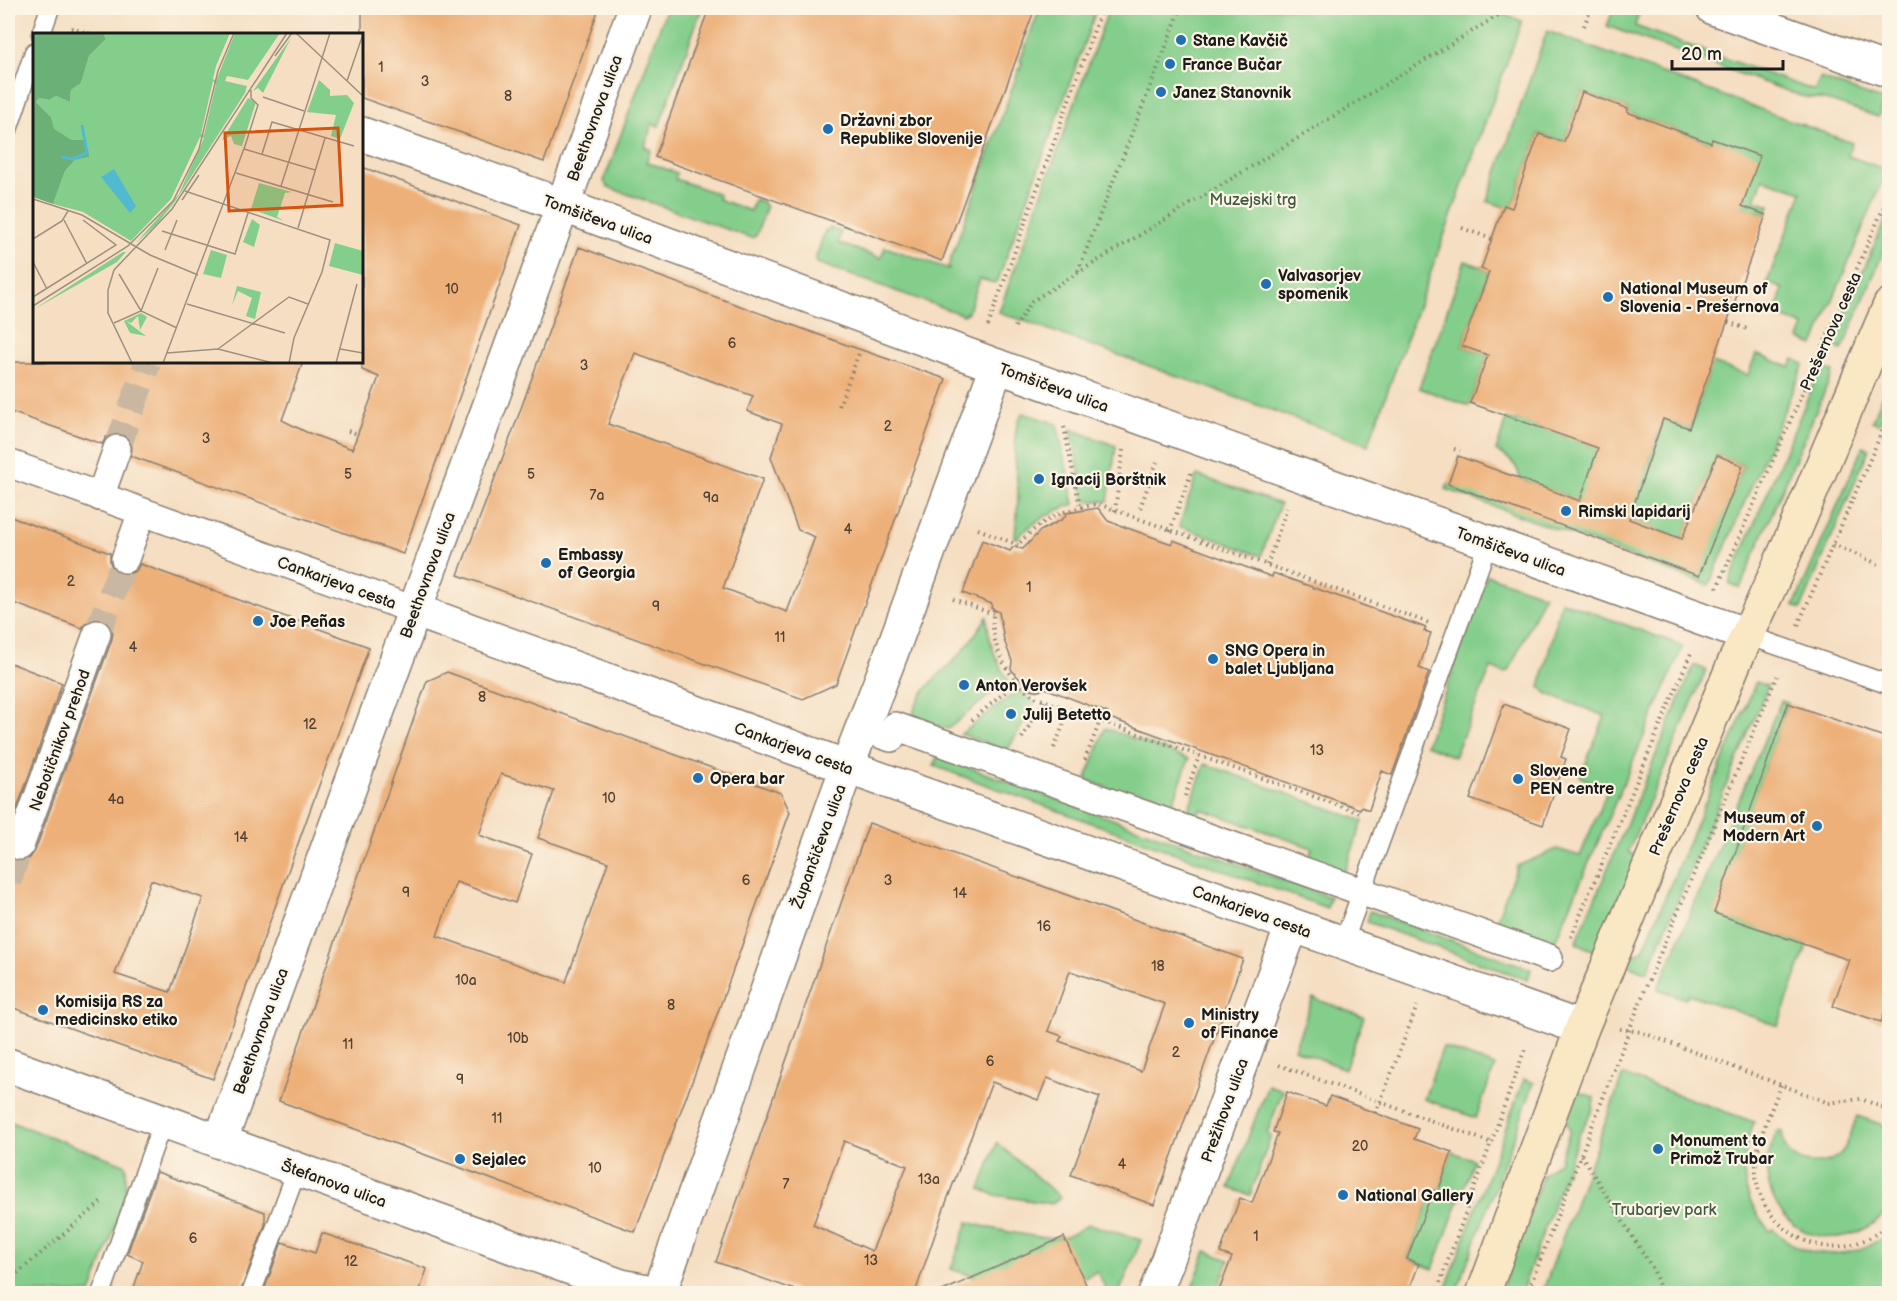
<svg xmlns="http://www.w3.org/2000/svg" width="1897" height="1301" font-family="'Balsamiq Sans',sans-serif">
<rect width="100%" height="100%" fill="#fcf5e5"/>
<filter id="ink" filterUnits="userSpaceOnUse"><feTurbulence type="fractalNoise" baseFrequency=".0167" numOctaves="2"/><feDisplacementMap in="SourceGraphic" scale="12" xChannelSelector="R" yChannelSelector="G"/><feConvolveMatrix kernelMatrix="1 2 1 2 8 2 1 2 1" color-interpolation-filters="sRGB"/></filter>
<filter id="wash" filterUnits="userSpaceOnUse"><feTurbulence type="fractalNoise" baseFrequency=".008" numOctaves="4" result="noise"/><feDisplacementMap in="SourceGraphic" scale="24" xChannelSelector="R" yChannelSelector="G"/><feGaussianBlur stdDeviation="1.35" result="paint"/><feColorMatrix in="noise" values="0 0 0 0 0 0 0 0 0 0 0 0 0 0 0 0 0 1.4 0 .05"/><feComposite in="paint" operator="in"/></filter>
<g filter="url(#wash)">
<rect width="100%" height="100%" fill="#f5dec2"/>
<!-- green -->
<g fill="#84ce8b" stroke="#507554" stroke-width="1.5">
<polygon points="667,8 702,8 659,126 652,124 645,147 651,150 646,162 677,173 675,179 719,194 718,199 750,211 755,199 763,202 766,208 756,236 751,238 607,187 604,181"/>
<polygon points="1040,8 1097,8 998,280 994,283 980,279 968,312 963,315 817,263 816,257 825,231 830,228 841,232 838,243 881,258 885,247 949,269 948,267 1019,69 1021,69 1020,68 1022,62 1020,61"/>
<polygon points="1109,8 1485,8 1522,21 1368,445 999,312"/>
<polygon points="1614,8 1625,8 1639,13 1635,26 1815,91 1820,78 1884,101 1878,117 1830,101 1801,96 1607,26"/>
<polygon points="1547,31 1852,143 1848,156 1887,170 1814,345 1799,339 1804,326 1774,314 1783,289 1767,282 1802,192 1763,179 1755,200 1770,205 1766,215 1742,206 1711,143 1627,112 1628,109 1582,92 1564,142 1539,134 1512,208 1505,206 1504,207 1487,201"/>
<polygon points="1889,211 1889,239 1842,350 1831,345"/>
<polygon points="1465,261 1482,267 1482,269 1489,272 1462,346 1488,355 1469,406 1419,388"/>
<path d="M1756,354L1790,367L1794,359L1804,364L1709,585L1446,489L1448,484L1709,548L1743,466L1717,455L1682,539L1520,479C1518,464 1508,457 1496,451L1506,419L1516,422L1517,419L1598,448L1646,470L1663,419L1690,428L1712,363L1748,375Z"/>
<polygon points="1821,367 1833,372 1740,588 1729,583"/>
<polygon points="1889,381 1889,400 1879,424 1872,421"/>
<path d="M1023,413L1057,424L1074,504C1052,511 1034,521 1017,538L1015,537C1016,523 1018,508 1018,493C1017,474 1009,428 1023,413Z"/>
<polygon points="1071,429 1116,446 1108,501 1085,501"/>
<polygon points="1863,446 1869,449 1801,609 1794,606"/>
<polygon points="1197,475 1280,504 1261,556 1179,526"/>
<polygon points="1487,575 1544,595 1509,671 1504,673 1491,668 1454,757 1426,745"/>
<polygon points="1561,601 1683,646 1551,950 1493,929 1517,866 1557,849 1580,856 1608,789 1580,777 1605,716 1548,694 1540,687"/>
<path d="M987,617C988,641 995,660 1008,680L948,729L915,717L913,715C917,690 946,670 962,652C971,641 979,629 987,617Z"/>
<polygon points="1694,665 1706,670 1628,852 1639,857 1597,952 1576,943"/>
<polygon points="1756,682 1768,686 1647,973 1624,963 1643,950"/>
<polygon points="1019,690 1035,703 1007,751 961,734"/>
<polygon points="1781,701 1788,703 1715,913 1807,945 1778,1026 1688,994 1686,999 1658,989"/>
<polygon points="1105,728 1189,759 1170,811 1086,780"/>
<polygon points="937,756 1330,897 1327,908 934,766"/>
<polygon points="1205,764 1363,821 1344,873 1308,860 1312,848 1201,809 1196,819 1186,816"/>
<polygon points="1370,911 1531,969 1528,980 1367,922"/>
<polygon points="1313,998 1364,1017 1345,1069 1294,1049"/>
<polygon points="1443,1047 1495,1066 1476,1118 1424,1099"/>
<path d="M1623,1075L1754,1122C1738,1164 1740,1197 1770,1231L1773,1229C1779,1234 1785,1240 1792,1244C1822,1261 1863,1255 1889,1232V1293H1542Z"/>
<polygon points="1524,1079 1534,1083 1456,1293 1444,1293"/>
<polygon points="1268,1085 1283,1090 1267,1134 1271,1136 1250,1195 1229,1188"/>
<polygon points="1573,1090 1594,1097 1593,1109 1579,1135 1521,1293 1500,1293 1543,1174 1559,1162 1570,1131 1564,1114"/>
<path d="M1857,1116L1889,1127V1208C1858,1249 1794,1248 1773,1197C1769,1187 1766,1177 1767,1166C1767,1154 1773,1142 1777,1131L1782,1132C1783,1140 1785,1148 1790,1154C1801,1166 1828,1166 1839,1155C1849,1146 1852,1128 1857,1116Z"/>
<polygon points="8,1121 124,1164 126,1166 126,1197 91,1293 8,1293"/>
<polygon points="997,1143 1060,1197 1052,1204 995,1195 980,1189"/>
<polygon points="1452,1152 1474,1160 1433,1269 1407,1259 1433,1190 1438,1191"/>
<path d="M968,1222C987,1228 1045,1241 1064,1237C1072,1235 1082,1228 1089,1224L1141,1240L1119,1293H1108L1097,1271L1083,1279L976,1277L951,1269Z"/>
<polygon points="1206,1251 1229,1260 1216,1293 1190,1293"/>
</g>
<g id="blocks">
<!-- building -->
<g fill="#edb079" fill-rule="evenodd">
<polygon points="362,8 599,8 544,162 362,98"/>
<polygon points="709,8 1035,8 942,261 655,157"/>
<polygon points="1582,92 1628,109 1627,112 1711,143 1712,139 1760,156 1742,206 1766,215 1689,428 1663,419 1629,519 1682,539 1717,455 1743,466 1699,576 1448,484 1458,456 1580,501 1598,448 1470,403 1488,355 1462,346 1489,272 1481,269 1504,205 1512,208 1539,134 1564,142"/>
<polygon points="362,167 521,225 403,554 131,456 132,446 129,439 123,434 114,434 106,437 102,444 8,411 8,362 303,362 282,420 306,432 352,449 379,377 362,370"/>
<path d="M579,247L847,345L946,379L836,684L803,699L458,575L515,425ZM635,353L753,396L747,411L782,424L771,457L798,530L815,537L787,612L723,588L763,479L608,424Z"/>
<polygon points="1098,508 1108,521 1172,544 1173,540 1272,577 1273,573 1426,628 1424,631 1431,633 1419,668 1429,672 1392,775 1382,771 1369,810 1361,807 1360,809 1107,717 1108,713 1045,688 1039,691 1030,689 1017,676 1011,669 1012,661 1004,640 999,612 991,608 992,604 963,593 982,540 1010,551 1013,547 1023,549 1040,531 1063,519 1067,513"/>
<path d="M8,516L110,553V562L113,570L119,574H128L136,571L140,564L369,647L213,1079L8,1006V855L14,861L22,862L30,858L35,851L112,639L113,632L109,624L102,619L95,618L87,622L82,628L8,601ZM151,880L203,898L170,992L115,974Z"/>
<polygon points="8,662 62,683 8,834"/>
<path d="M447,672L781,793L790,812L710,1034L635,1232L279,1101L427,681ZM501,774L554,791L538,838L608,862L566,982L437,936L456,882L515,903L532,854L479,835Z"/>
<polygon points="1788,703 1890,739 1890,999 1881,1022 1833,1006 1849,960 1714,913"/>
<polygon points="1504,704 1571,729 1561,757 1566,759 1543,825 1470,799"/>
<path d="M869,823L1243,959L1154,1205L1071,1175L1100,1097L1047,1078L1038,1100L992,1082L944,1208L915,1293H804L716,1262ZM1070,971L1165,1004L1141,1071L1059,1041L1062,1036L1048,1031ZM844,1141L907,1166L872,1251L813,1225Z"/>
<polygon points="1287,1092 1326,1106 1330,1096 1418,1129 1414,1139 1452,1152 1438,1192 1433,1190 1407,1259 1419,1264 1408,1293 1218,1293 1232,1257 1220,1253 1240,1198 1252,1203 1278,1133 1273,1132"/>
<polygon points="157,1172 265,1212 265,1225 240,1293 132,1293 143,1261 127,1254"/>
<polygon points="322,1233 427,1269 419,1293 263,1293 282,1242 315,1253"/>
<polygon points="1064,1237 1090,1293 938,1293"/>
</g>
</g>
</g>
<g filter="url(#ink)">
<use href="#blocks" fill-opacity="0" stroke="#887d6f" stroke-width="1.5"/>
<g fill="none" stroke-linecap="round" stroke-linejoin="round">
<!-- pedestrian-tunnel -->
<g stroke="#cab7a1" stroke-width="27" stroke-dasharray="27 14" stroke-linecap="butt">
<polyline points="117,449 148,362"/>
<polyline points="97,634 125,559"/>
<polyline points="8,881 20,846"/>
</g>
<!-- service casing -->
<g stroke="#887d6f" stroke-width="21">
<g id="service">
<polyline points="41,34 50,8"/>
<polyline points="8,130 34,52"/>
<polyline points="1747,635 1890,685"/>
<polyline points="1343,944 1488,543"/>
<polyline points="101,1294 163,1121"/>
<polyline points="251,1294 297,1170"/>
</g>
</g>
<!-- pedestrian casing -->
<g stroke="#887d6f" stroke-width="30">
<g id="pedestrian">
<polyline points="8,463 414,610"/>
<polyline points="100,497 117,449"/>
<polyline points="125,559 142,512"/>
<polyline points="861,728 891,738 895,726 1549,958"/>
<polyline points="20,846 97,634"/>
</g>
</g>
<!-- minor casing -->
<g stroke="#887d6f" stroke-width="36">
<g id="minor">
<polyline points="362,134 562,205 997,366 1747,635"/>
<polyline points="414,610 847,767 1582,1028"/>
<polyline points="8,1065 621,1286 662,1294"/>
<polyline points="220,1142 635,8"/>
<polyline points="659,1294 847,767 888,662 997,366"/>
<polyline points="1155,1294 1292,926"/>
</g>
</g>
<!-- tertiary casing -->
<g stroke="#887d6f" stroke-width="36">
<polyline id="tertiary" points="1713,8 1890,71"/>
</g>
<!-- secondary casing -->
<g stroke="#887d6f" stroke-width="36">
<path id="secondary" d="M1483,1294L1582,1028L1735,661C1792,545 1838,424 1890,305"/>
</g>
<!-- path -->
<g stroke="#887d6f" stroke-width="4" stroke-dasharray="1.5 4.5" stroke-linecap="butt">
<polyline points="1584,26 1591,8"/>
<polyline points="71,28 90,34"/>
<polyline points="1462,228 1492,239"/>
<polyline points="1078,271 1181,8"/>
<polyline points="1728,322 1747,329"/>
<polyline points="988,326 1102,8"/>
<polyline points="1015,327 1032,301 1510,8"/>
<polyline points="839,406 859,353"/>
<polyline points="1064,427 1080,507"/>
<polyline points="348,431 358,434"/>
<polyline points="1454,449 1460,451"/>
<polyline points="1140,508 1157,462"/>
<polyline points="1115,511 1123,450"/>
<polyline points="978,529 1018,545"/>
<polyline points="1170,531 1191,473"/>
<polyline points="1833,544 1878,564"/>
<path d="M1016,547C1041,519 1061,510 1098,504L1429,623"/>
<polyline points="1267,565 1287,508"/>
<polyline points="1717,588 1890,193"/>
<polyline points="953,599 993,614"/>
<path d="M994,610C987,642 1009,683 1037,698L1360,813"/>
<polyline points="1798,625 1890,413"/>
<polyline points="972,720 1017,682"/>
<polyline points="1022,738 1044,701"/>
<polyline points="1054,748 1066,718"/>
<polyline points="1085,760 1100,721"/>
<polyline points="1185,796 1199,756"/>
<polyline points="1571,937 1691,653"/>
<polyline points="1620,1029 1641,1032 1829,1103 1861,1099 1890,1110"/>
<polyline points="1279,1065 1492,1143"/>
<path d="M1781,1085C1771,1112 1754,1144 1756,1173C1757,1193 1764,1208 1778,1222C1804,1248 1837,1254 1871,1237C1877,1233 1884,1228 1890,1223"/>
<polyline points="1376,1113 1417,1006"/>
<polyline points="1581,1155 1653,1269 1662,1294"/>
<polyline points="8,1281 104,1200"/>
<polyline points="1408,1291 1416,1294"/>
<polyline points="1436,1294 1526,1046"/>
<polyline points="1527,1294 1644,992 1777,676"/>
</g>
<!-- service -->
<use href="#service" stroke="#fff" stroke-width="18"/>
<!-- pedestrian -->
<use href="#pedestrian" stroke="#fff" stroke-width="27"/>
<!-- minor -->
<use href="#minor" stroke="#fff" stroke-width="33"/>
<!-- tertiary -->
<use href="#tertiary" stroke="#fff" stroke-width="33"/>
<!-- secondary -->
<use href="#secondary" stroke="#fae7c3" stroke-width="33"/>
</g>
</g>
<!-- markers -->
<g fill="#1f6fb2" stroke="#fcf5e5" stroke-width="2">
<circle cx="1181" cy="40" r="6"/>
<circle cx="1170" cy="64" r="6"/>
<circle cx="1161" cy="92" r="6"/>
<circle cx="828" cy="129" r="6"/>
<circle cx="1266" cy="284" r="6"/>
<circle cx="1608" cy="297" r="6"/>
<circle cx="1039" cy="479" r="6"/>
<circle cx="1566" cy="511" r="6"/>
<circle cx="546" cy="563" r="6"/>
<circle cx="258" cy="621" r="6"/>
<circle cx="1213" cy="659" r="6"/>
<circle cx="964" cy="685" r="6"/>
<circle cx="1011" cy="714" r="6"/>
<circle cx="698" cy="778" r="6"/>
<circle cx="1518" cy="779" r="6"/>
<circle cx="1817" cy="826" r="6"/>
<circle cx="43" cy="1010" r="6"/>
<circle cx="1189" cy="1023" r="6"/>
<circle cx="1658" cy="1149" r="6"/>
<circle cx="460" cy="1159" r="6"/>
<circle cx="1343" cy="1195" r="6"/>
</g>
<g text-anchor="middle" stroke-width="4.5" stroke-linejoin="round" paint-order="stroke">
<!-- number labels -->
<g font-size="14" fill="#504133">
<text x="381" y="72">1</text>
<text x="425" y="86">3</text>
<text x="508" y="101">8</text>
<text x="452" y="294">10</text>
<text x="732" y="348">6</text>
<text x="584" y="370">3</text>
<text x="888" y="431">2</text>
<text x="206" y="443">3</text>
<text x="348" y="479">5</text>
<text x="531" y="479">5</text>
<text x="597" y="500">7a</text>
<text x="711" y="502">9a</text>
<text x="848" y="534">4</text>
<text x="71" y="586">2</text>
<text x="1029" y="592">1</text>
<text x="656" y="611">9</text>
<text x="780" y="642">11</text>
<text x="133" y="652">4</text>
<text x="482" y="702">8</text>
<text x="310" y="729">12</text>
<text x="1317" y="755">13</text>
<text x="609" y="803">10</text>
<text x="116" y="804">4a</text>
<text x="241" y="842">14</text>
<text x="746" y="885">6</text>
<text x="888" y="885">3</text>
<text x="406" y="897">9</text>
<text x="960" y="898">14</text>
<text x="1044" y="931">16</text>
<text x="1158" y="971">18</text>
<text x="466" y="985">10a</text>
<text x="671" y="1010">8</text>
<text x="518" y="1043">10b</text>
<text x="348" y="1049">11</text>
<text x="1176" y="1057">2</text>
<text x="990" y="1066">6</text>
<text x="460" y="1084">9</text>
<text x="497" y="1123">11</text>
<text x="1360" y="1151">20</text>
<text x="1122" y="1169">4</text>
<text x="595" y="1173">10</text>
<text x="929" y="1184">13a</text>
<text x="786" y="1189">7</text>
<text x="1256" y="1241">1</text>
<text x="193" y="1243">6</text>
<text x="871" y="1265">13</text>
<text x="351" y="1266">12</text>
</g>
<!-- poi labels -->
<g font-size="16" font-weight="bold" fill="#1c1c1c" stroke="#fcf5e5" text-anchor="start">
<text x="1193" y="46">Stane Kavčič</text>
<text x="1182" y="70">France Bučar</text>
<text x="1173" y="98">Janez Stanovnik</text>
<text x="840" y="126">Državni zbor<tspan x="840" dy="18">Republike Slovenije</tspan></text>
<text x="1278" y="281">Valvasorjev<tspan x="1278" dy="18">spomenik</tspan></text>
<text x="1620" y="294">National Museum of<tspan x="1620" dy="18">Slovenia - Prešernova</tspan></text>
<text x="1051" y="485">Ignacij Borštnik</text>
<text x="1578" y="517">Rimski lapidarij</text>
<text x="558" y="560">Embassy<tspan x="558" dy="18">of Georgia</tspan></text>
<text x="270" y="627">Joe Peñas</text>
<text x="1225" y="656">SNG Opera in<tspan x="1225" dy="18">balet Ljubljana</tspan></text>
<text x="976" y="691">Anton Verovšek</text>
<text x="1023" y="720">Julij Betetto</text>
<text x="1530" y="776">Slovene<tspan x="1530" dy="18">PEN centre</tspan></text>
<text x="710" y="784">Opera bar</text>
<text x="1805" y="823" text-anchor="end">Museum of<tspan x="1805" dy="18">Modern Art</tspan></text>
<text x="55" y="1007">Komisija RS za<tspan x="55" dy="18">medicinsko etiko</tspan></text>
<text x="1201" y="1020">Ministry<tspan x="1201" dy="18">of Finance</tspan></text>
<text x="1670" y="1146">Monument to<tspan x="1670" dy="18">Primož Trubar</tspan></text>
<text x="472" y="1165">Sejalec</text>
<text x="1355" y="1201">National Gallery</text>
</g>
<!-- street labels -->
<g font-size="16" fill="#1c1c1c" stroke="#fcf5e5">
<text transform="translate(594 118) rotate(-70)" y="6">Beethovnova ulica</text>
<text transform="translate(598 219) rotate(20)" y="6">Tomšičeva ulica</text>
<text transform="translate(1830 331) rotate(-66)" y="6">Prešernova cesta</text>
<text transform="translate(1054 387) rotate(20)" y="6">Tomšičeva ulica</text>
<text transform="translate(1511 551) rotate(20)" y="6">Tomšičeva ulica</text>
<text transform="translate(427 575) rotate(-70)" y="6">Beethovnova ulica</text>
<text transform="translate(337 582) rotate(20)" y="6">Cankarjeva cesta</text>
<text transform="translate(59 740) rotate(-70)" y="6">Nebotičnikov prehod</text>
<text transform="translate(794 748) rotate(20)" y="6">Cankarjeva cesta</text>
<text transform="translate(1678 796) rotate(-67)" y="6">Prešernova cesta</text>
<text transform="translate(818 846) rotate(-70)" y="6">Župančičeva ulica</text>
<text transform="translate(1252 911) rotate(20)" y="6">Cankarjeva cesta</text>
<text transform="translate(260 1031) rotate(-70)" y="6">Beethovnova ulica</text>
<text transform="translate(1224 1110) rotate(-70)" y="6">Prežihova ulica</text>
<text transform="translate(334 1183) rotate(20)" y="6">Štefanova ulica</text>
</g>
<!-- park labels -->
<g font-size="16" fill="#405a43" stroke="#fcf5e5">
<text x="1253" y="205">Muzejski trg</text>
<text x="1664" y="1215">Trubarjev park</text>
</g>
</g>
<!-- overview -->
<g transform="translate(33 33)">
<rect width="330" height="330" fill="#f5dec2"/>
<path d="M70,0H197L183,33L180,46L183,48L202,0H247L215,47L194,43L192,48L214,53L212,60L143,167L124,191L103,210L146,161L171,105L167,104L138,166L98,208L50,179L20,171L32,138L42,127L55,124V114L52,107H39L20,96L18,84L3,69L6,65L16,67L23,63L37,69L38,57L48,50L56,23L73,6ZM180,48L183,51L171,102L168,101ZM258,5L230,60L225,55L220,58ZM286,47L297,57V63L314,62L321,70L307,106L298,103L303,82L274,79ZM215,65L223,69L209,113L201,111L198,103L189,107ZM226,150L259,159L252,160L244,184L251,188L218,176ZM219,186L227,192L221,214L210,209ZM302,210L330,218V242L296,233ZM178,217L194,222L188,245L170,241ZM90,219H93L84,229L0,277ZM204,253L228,259L222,286L213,283L219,265L205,258L199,272ZM108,280L114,284L107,297L105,283L98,290L93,288L113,303L97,300L91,288Z" fill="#84ce8b" fill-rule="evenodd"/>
<path d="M0,0H70L73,6L56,23L48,50L38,57L37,69L23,63L16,67L6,65L3,69L18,84L21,96L39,107H53L55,116L56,124L42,127L32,138L20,171L0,164Z" fill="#6bb177"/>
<path d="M81,136L103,173L97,180L68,144Z" fill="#52bad0"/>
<path fill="none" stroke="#52bad0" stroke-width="3" d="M29,124L40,126L54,120L49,92"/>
<path fill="none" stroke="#9e9080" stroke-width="1.5" d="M263,0L330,63M242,23L259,0M314,48L330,1M230,64L271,78M211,116L282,137M229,121L239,89L321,113M203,140L300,169M248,153L297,0M152,158L297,207L289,239L261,305L256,330M0,166L49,182L117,222L165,242M149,167L166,142M31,187L54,231M265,195L292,105M129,198L202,221L215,180M0,206L29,188L35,178M132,217L144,187M0,229L14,256M86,241L108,278L144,295M0,264L83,212L50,187M154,271L252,300M0,273L95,213L140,168L166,116L185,38L201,0M81,290L108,278L125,235M185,316L256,264L275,271M307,316L330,320M134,320L185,316L240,330M99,330L75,280V257L81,237L139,176L254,0M130,330L212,113L225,72L218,65V57M303,330L324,251"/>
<path fill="#d4530e" fill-opacity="0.15" stroke="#d4530e" stroke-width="3" d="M305,95L309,172L196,178L192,100Z"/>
<rect width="330" height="330" fill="none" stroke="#1c1c1c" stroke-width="3"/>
</g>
<!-- margin -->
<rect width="1897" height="1301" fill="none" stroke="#fcf5e5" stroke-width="30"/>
<!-- scale -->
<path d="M1672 60v9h111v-9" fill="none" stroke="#1c1c1c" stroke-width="3"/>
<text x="1681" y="60" font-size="18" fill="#1c1c1c" stroke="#fcf5e5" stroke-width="4.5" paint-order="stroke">20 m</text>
</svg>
